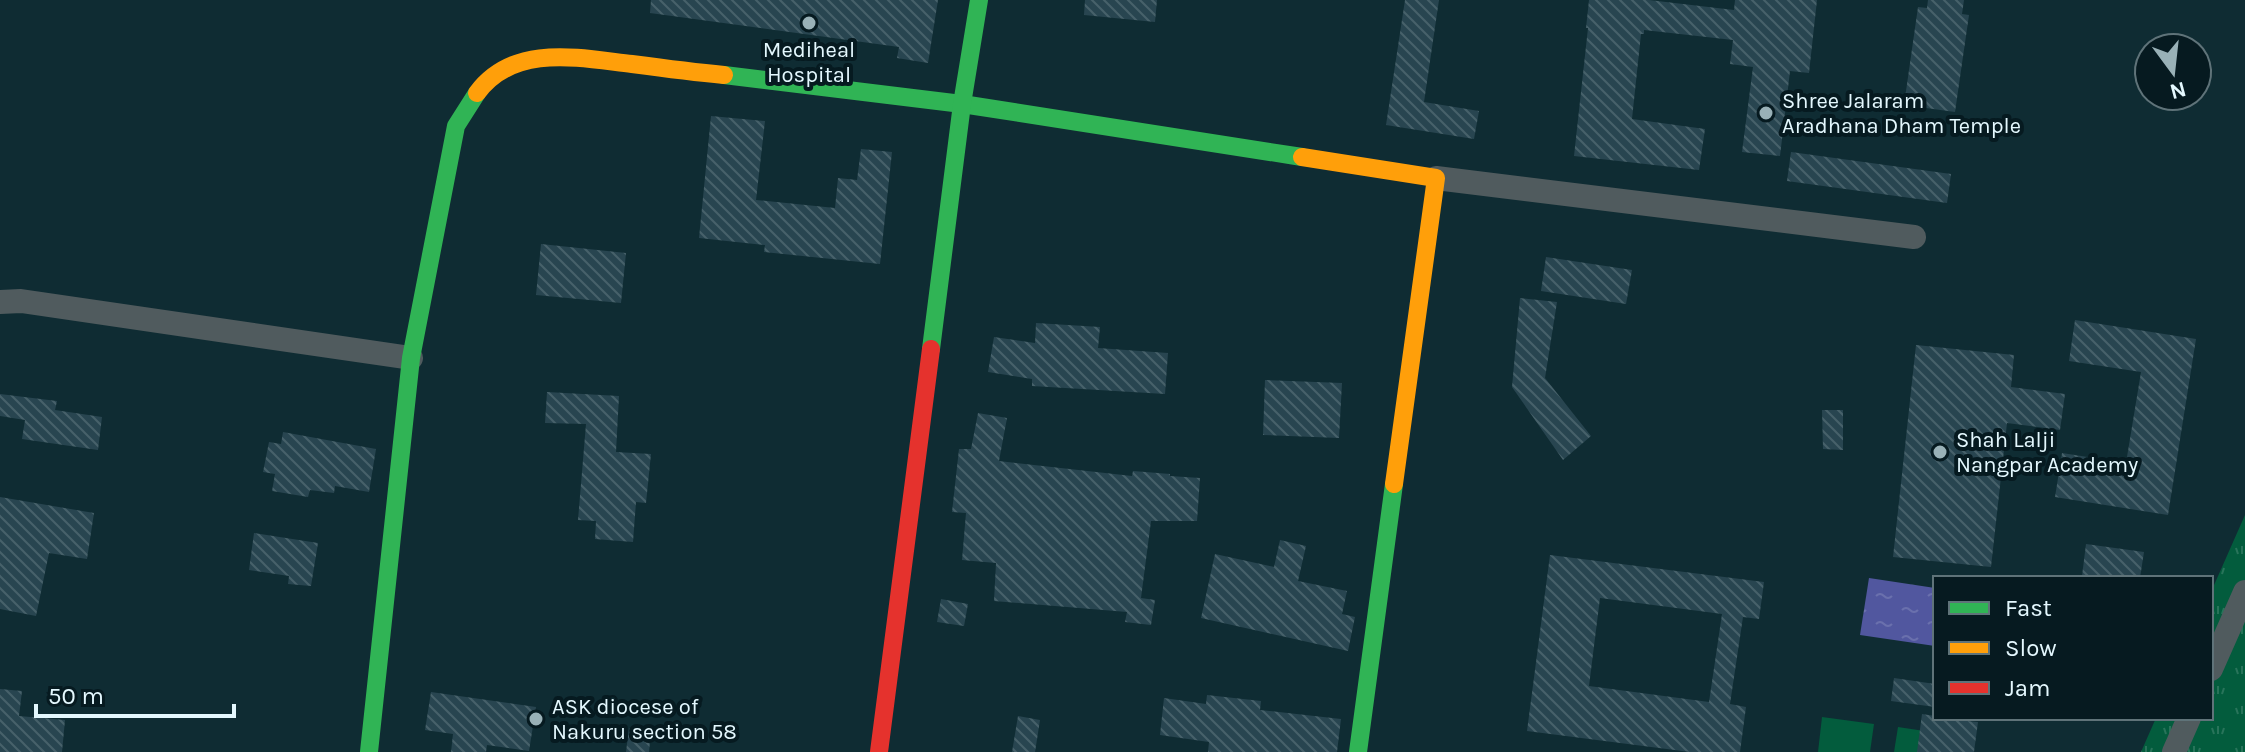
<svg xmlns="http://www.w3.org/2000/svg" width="2245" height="752" font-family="Karla,sans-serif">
<defs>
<pattern id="park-tufts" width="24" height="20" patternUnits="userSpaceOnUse" patternTransform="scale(2)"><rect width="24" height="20" fill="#035c3d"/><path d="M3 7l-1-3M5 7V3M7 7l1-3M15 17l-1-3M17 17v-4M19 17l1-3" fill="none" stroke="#28745a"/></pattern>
<pattern id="water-ripples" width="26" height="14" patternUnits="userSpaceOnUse" patternTransform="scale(2)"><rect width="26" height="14" fill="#51579f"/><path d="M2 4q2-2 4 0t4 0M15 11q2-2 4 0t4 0" fill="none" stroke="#6a70ad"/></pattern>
<pattern id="building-back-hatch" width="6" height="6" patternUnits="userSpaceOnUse" patternTransform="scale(2)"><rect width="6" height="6" fill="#284550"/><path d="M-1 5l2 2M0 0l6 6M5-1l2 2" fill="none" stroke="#47616a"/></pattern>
</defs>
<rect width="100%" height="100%" fill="#0f2c33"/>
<!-- park -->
<polygon fill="url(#park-tufts)" points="2245,515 2245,752 2141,752 2156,718 2211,718 2211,592"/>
<!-- garden -->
<g fill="#035c3d">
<polygon points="1822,717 1874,724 1870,752 1818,752"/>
<polygon points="1898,727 1951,735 1949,752 1894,752"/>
</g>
<!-- water -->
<polygon fill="url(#water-ripples)" points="1869,578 1935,588 1935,646 1860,635"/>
<!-- building -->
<g fill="url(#building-back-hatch)" fill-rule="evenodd">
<polygon points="651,0 938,0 928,63 897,58 899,47 650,13"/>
<polygon points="1085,0 1157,0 1155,22 1084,15"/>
<polygon points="1405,0 1439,0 1424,102 1479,111 1474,139 1386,125"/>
<polygon points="1589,0 1649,0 1734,10 1735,0 1817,0 1809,73 1790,71 1780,156 1742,152 1753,67 1730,64 1733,40 1644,30 1644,34 1641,34 1632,119 1705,129 1699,170 1574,156 1588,28 1586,28"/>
<polygon points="1928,0 1964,0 1962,14 1969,15 1955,112 1904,105 1918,7 1927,8"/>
<polygon points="711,116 765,121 756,200 835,208 838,178 857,180 861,149 892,152 880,264 764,252 765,245 699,238"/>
<polygon points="1791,152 1951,174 1947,203 1787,181"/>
<polygon points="541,244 626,253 621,303 536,295"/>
<polygon points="1546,257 1632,270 1626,304 1541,291"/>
<polygon points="1520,298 1557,302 1545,378 1591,436 1563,460 1512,387"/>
<polygon points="2075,320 2196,339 2168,515 2055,497 2062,453 2126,463 2141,372 2069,361"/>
<polygon points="1036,323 1100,327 1098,348 1168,353 1165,394 1032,386 1032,379 988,372 994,337 1035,343"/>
<polygon points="1916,345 2014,355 2011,387 2065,394 2060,430 2007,423 1991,567 1893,557"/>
<polygon points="1265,380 1342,383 1339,438 1263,435"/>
<polygon points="547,392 619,396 616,452 651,454 646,503 636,502 633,542 595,539 596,521 578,520 586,424 545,423"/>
<polygon points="0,394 57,401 55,410 102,417 98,450 22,439 25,420 0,416"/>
<polygon points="1822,410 1843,410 1843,450 1823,449"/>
<polygon points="978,413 1007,418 999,461 1132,476 1133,471 1170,474 1170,476 1200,478 1197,521 1151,521 1141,598 1155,600 1151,625 1125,622 1127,612 994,601 996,563 962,560 966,513 952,512 959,449 971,449"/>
<polygon points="283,432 376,449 369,492 335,486 334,493 310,490 308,497 272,491 275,474 263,472 269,442 281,444"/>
<polygon points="0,497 94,513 87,559 49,553 36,616 0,609"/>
<polygon points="254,533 318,543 311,586 288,584 289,576 249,570"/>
<polygon points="1280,540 1306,546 1298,581 1347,591 1342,614 1355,617 1348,651 1201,618 1215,554 1274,567"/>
<polygon points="2086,544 2144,552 2140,578 2082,576"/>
<path d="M1550,555L1764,582L1759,619L1743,617L1730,704L1746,707L1740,752H1690L1527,731ZM1600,598L1722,614L1709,702L1589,686Z"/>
<polygon points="941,599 968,604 964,626 937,622"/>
<polygon points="1894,678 1935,684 1935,707 1891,701"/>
<polygon points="0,689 22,691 19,716 65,720 62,752 0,752"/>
<polygon points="431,692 536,707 529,751 487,745 486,752 451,752 453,734 425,730"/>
<polygon points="1207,695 1261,701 1260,710 1341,719 1337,752 1208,752 1209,742 1160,735 1164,698 1206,704"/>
<polygon points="1922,714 1935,716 1935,718 1978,722 1974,752 1917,752"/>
<polygon points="1018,716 1040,720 1035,752 1012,752"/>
<polygon points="629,728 651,731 649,752 626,752"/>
</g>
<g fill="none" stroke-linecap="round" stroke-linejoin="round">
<!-- street -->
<g stroke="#505b5e" stroke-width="24">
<polyline points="1436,178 1914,237"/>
<polyline points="0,302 21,301 411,358"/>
<polyline points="2211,669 2245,592"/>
<polyline points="2174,752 2189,718"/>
</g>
<!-- fast -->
<g stroke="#30b455" stroke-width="18">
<polyline points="724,75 962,104 1302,157"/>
<polyline points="931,349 962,104 979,0"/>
<polyline points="369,752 411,358 456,126 477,93"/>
<polyline points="1358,752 1394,484"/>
</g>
<!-- slow -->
<g stroke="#ff9f0a" stroke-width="18">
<path d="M477,93C514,43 579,58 632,64C662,68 693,72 724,75"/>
<polyline points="1302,157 1436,178 1394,484"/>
</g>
<!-- jam -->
<polyline stroke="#e5322d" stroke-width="18" points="879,752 931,349"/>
</g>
<!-- markers -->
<g fill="#99b1b7" stroke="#061a20" stroke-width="3">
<circle cx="809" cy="23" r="8"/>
<circle cx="1766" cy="113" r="8"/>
<circle cx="1940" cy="452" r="8"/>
<circle cx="536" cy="719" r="8"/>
</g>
<g text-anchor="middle" stroke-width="8" stroke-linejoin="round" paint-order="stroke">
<!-- poi labels -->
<g font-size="22" fill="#e4f8fe" stroke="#061a20" text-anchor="start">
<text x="809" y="57" text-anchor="middle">Mediheal<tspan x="809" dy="25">Hospital</tspan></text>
<text x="1782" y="108">Shree Jalaram<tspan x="1782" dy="25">Aradhana Dham Temple</tspan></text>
<text x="1956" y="447">Shah Lalji<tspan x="1956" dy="25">Nangpar Academy</tspan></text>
<text x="552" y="714">ASK diocese of<tspan x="552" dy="25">Nakuru section 58</tspan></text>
</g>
</g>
<!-- legend -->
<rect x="1933" y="576" width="280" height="144" fill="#061a20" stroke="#5f7379" stroke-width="2"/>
<rect x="1949" y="602" width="40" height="12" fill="#30b455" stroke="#5f7379" stroke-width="2"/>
<text x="2005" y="616" font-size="24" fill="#e4f8fe">Fast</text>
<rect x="1949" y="642" width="40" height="12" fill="#ff9f0a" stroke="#5f7379" stroke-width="2"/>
<text x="2005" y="656" font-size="24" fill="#e4f8fe">Slow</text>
<rect x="1949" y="682" width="40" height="12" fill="#e5322d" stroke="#5f7379" stroke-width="2"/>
<text x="2005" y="696" font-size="24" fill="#e4f8fe">Jam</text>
<!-- north arrow -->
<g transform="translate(2173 72) rotate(165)"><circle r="38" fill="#061a20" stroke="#5f7379" stroke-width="2"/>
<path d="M0-6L14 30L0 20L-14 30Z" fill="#99b1b7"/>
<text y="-12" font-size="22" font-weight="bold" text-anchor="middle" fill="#e4f8fe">N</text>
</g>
<!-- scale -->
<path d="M36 704v12h198v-12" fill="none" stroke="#e4f8fe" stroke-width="4"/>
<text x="48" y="704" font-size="24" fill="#e4f8fe" stroke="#061a20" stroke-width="6" paint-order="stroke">50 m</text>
</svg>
